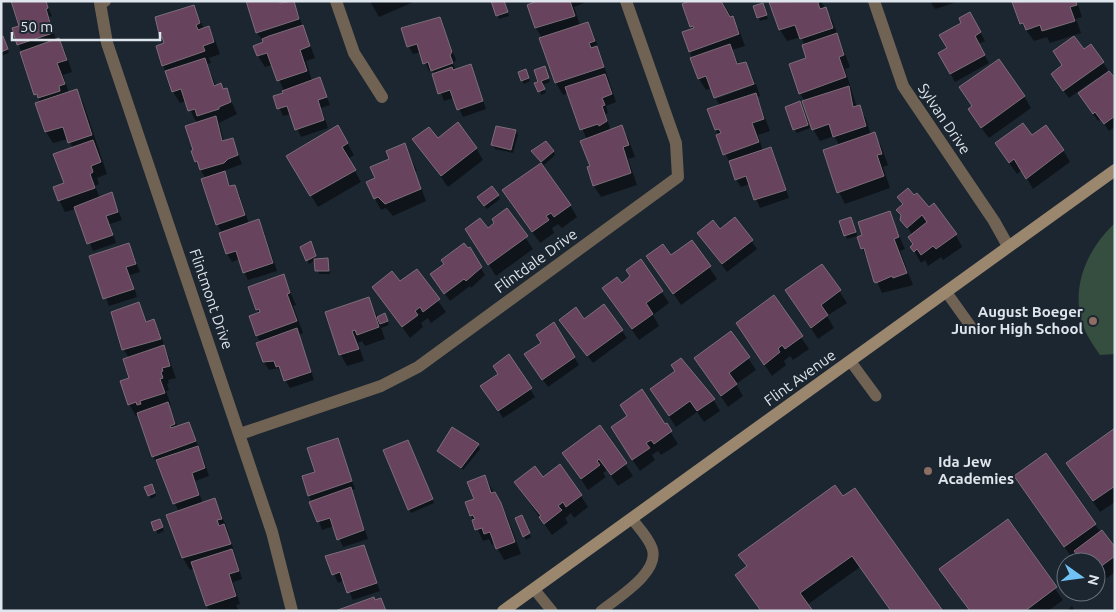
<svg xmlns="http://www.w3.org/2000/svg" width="1116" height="612" font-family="Ubuntu,sans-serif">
<rect width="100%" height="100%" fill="#1c2630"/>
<!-- pitch -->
<path fill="#354e40" d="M1115,223V354L1100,355C1094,346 1086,335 1083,325C1070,288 1087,249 1115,223Z"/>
<!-- shadow -->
<g fill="#0007">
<polygon points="45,1 52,16 49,17 56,40 58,39 65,51 72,72 63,75 69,93 76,90 83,102 107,174 97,178 99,184 95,186 100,198 111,193 122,220 110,224 116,243 93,251 76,209 65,212 59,200 66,183 73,148 68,139 53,143 46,132 37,104 40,102 13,29 20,26"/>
<polygon points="247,1 280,1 281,4 293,1 315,58 306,61 312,81 319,78 330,105 321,108 328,128 301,137 291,114 283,116 275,97 284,94 284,91 273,65 265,67 258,56 265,43 257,33"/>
<polygon points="370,1 416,1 379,17"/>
<polygon points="492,1 504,1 509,16 499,19"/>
<polygon points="538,1 583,1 584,3 574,7 580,25 587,23 594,35 616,102 606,106 608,113 605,114 611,131 622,127 628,138 635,157 628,159 637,185 601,197 594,186 588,168 591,167 587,140 568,93 563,95 556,83 542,38 536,28"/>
<polygon points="688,1 722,1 739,30 745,46 732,50 739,65 746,64 755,82 715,98 712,88 706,90 699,79 684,33 693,30"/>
<polygon points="776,1 821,1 832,20 850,67 845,69 857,108 859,107 866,119 871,135 874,134 881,146 888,165 883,167 890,188 845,204 839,192 840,146 834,136 820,141 813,129 805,102 800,93 808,59 805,45 801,37 787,41 780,30 771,3"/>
<polygon points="930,1 960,1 935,9"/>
<polygon points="1018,1 1077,1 1082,17 1076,19 1081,33 1050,43 1047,37 1034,41 1021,23 1014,3"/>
<polygon points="193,6 204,29 209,28 215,40 220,54 209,58 211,63 207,64 216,86 223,90 226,89 237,114 219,123 224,142 232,139 242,164 223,171 231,187 234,186 239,194 249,224 259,221 263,229 277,271 248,280 239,259 232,262 227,254 222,233 217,224 206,179 196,162 197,124 186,101 180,103 173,92 163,65 165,44 156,18"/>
<polygon points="754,7 764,8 768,19 760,21"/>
<polygon points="970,14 985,41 978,44 989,63 955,82 940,54 949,49"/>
<polygon points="440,19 456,60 453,64 456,71 471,66 486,109 463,117 454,98 444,101 435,75 432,70 429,71 421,52 413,54 409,47 403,29"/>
<polygon points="1,38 5,41 9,53 1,56"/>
<polygon points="1091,46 1115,80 1115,127 1109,131 1101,119 1098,121 1084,101 1098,80 1097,78 1069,98 1057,82 1083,51"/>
<polygon points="546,71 550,82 542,85 546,93 541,95 540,83"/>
<polygon points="527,74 530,81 524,84 522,80"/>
<polygon points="756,84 760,96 757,97 770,131 758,135 763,151 771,148 775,156 789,198 760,208 750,184 741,187 736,179 716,130 720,106 716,99"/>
<polygon points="960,88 1024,96 1031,108 989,138 976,121 972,107"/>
<polygon points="800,103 810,128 797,133 794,129"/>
<polygon points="338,127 354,155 348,159 361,182 318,207 287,156"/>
<polygon points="497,127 516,131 518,135 513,153 495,149 493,145"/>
<polygon points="1032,137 1063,150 1070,162 1033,189 1022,170 1017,174 1004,156"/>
<polygon points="414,139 437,140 476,148 483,160 448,187"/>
<polygon points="404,145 417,171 415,172 426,201 393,216 386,208 381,210 375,199 376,179"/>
<polygon points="553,151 555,155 544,165 535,154"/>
<polygon points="492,187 500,199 487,209 481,201"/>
<polygon points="899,197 956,235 962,247 943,260 941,257 928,266 925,260 921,263 912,247 914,245 912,235 898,210 904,205"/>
<polygon points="510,202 570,205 577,217 562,228 558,224 552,228 554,233 540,243"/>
<polygon points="507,210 533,249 496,276 474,241"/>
<polygon points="889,213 905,249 900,251 913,285 882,293 862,248"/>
<polygon points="735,218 757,249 727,272 699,233 719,231"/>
<polygon points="841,222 853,222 857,236 847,239"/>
<polygon points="692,242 717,279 681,305 648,256 671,257"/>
<polygon points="129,244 140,272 130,275 137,297 109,306 91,257"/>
<polygon points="312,246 317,260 328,259 330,274 319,274 316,260 309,264 301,247"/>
<polygon points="469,249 485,275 471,288 470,286 450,301 436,282"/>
<polygon points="641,261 669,303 653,315 659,326 639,340 603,288 621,284 632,277"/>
<polygon points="822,265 847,303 827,316 834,328 818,339 794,302"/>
<polygon points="417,271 446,312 431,323 428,318 421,323 423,327 410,338 373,287 400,283"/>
<polygon points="283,276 296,305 293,306 303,333 299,335 314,380 290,388 278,368 269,370 264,362 261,343 257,336 259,313 249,288"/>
<polygon points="773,297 809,349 793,360 790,356 784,361 786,365 772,376 737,324"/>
<polygon points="368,298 378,318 386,318 389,325 381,328 385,339 365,346 362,341 358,343 364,361 347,366 341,355 326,312"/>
<polygon points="138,304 147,323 154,321 158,328 176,378 168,380 169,383 167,384 169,390 166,391 171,405 168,406 178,427 188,423 201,453 209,476 195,481 203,504 215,500 228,531 242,579 233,582 240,604 236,605 239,611 210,611 207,606 195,568 190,570 183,558 167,516 179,512 153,456 139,415 136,416 129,404 131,379 129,358 124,350 112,313"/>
<polygon points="560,320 584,320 622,331 627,338 593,363"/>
<polygon points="731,332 756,370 736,384 743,396 728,407 695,358"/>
<polygon points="574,357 579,365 548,387 531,363"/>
<polygon points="530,389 535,397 503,418 487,394"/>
<polygon points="651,389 713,399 720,411 704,422 697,412 676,427"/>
<polygon points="666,425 678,444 661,455 658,451 652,455 655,460 640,471 619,440"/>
<polygon points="600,427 633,476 618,486 607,470 603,473 606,477 588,490 563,453"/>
<polygon points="1115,430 1115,502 1100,512 1067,464"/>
<polygon points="337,440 355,489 351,490 368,539 343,547 334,526 322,530 309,495"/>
<polygon points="410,445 434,503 411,513 385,450"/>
<polygon points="478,445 480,449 463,470 439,451"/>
<polygon points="1016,476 1095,525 1115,549 1115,572 1098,585 1096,562 1081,562 1077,554 1072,558"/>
<polygon points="485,477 507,516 521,554 504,560 495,544 492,545 489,539 483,541 471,515"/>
<polygon points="543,479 581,496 588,507 574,518 571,513 565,518 568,523 552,535 515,482"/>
<polygon points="152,485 156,496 151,499 149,495"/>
<polygon points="835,487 942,611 891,611 860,567 807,605 811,611 760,611 737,575 747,567 740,555"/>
<polygon points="160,520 164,531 158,534 156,530"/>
<polygon points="524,520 531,537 526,540 524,536"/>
<polygon points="1007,521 1063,600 1048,611 969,611 941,569"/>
<polygon points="363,547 380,591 353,600 344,580 338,583 327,557"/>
<polygon points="1072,606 1075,611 1066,611"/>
</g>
<!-- building -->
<g fill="#67435e" stroke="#7d6e78">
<polygon points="11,1 46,1 48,8 46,9 53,33 17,45 12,28 19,26"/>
<polygon points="246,1 279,1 280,3 294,1 299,19 256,33"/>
<polygon points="491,1 504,1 508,12 496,16"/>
<polygon points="570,1 575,16 535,28 527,5 537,1"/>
<polygon points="689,1 721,1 730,17 733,16 739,34 689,52 682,32 694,28 693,26 690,27 682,4"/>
<polygon points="820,1 818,3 820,9 826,7 833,28 800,39 795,25 779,30 769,2"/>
<polygon points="1076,1 1077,5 1070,7 1075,21 1042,31 1040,25 1026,30 1023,23 1020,24 1012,2"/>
<polygon points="763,3 767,15 757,18 753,6"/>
<polygon points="194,5 200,23 196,25 198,30 209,26 214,42 203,46 205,51 162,66 156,46 164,43 162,37 160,38 155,17"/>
<polygon points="970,12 981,32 975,36 985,55 950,74 938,53 947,48 939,35 961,23 959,18"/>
<polygon points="440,17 452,52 450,55 453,63 431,71 428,62 423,64 417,44 407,47 401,28"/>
<polygon points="588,22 595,41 589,43 591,48 597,46 604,67 555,83 539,38"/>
<polygon points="303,25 310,46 300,50 307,71 277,81 267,53 257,56 253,46 263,42 262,39 269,36"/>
<polygon points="837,33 844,55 839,57 846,77 799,94 789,64 806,58 802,45"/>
<polygon points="3,36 8,49 1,52 1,37"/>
<polygon points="1074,36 1084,49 1091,44 1104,62 1063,91 1051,74 1062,65 1053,51"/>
<polygon points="59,38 67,60 57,63 65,84 59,86 60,91 38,98 37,94 34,95 20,52"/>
<polygon points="730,44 737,64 746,62 754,84 714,98 706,76 698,79 690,58"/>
<polygon points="205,58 214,86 221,83 223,89 227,88 231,102 219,107 219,109 197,116 195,109 188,111 181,89 172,92 165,71"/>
<polygon points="999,59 1025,96 981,128 968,109 972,106 959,87"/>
<polygon points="471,64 483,101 457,110 450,90 438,94 432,74 452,67 453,70"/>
<polygon points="545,66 549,78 541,81 545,89 538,92 534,83 538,82 534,70"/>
<polygon points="526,69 529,78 521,81 518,72"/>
<polygon points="1109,71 1115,78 1115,116 1104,124 1095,112 1093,114 1078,93"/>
<polygon points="605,74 612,94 602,98 605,105 602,106 607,121 599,126 598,124 580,130 565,87"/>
<polygon points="320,77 327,97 318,100 324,120 295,130 287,106 277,109 273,96 283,93 282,91"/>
<polygon points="849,86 853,107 860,105 866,126 833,137 829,124 812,130 802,101"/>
<polygon points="77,89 92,135 68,143 63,127 45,132 35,103"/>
<polygon points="756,93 764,119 752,123 759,142 723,155 716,135 721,133 719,129 715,130 707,109"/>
<polygon points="800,101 808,125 793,130 785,107"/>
<polygon points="216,116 222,141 233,138 238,155 228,159 224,163 200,170 197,161 195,162 191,151 193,150 185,126"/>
<polygon points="458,122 477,148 441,176 412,139 429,127 438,138"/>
<polygon points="1023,123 1032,135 1046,125 1064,150 1026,179 1014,159 1009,163 995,143"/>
<polygon points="338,125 348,143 342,147 356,170 310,196 286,156"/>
<polygon points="622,125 629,145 623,147 631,173 593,186 587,167 590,166 580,141"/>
<polygon points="496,126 516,130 511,150 491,145"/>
<polygon points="875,132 882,154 877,155 884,176 837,193 823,150"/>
<polygon points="93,140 101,162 91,166 93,172 90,174 95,188 58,201 53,187 64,183 53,154"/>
<polygon points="546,141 554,151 541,162 531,151"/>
<polygon points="405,143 421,189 385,204 378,197 374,199 366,182 375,178 370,167 389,159 386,151"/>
<polygon points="771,147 786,190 754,200 746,176 735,180 729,161"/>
<polygon points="541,163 571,205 554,217 551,213 546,216 549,220 532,232 502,190"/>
<polygon points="225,171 229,186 235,185 245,215 216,225 201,179"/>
<polygon points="492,186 499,195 484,206 477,197"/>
<polygon points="908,188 914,195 917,193 929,207 934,203 957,234 936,249 933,246 921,255 917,249 914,252 910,247 913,244 908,237 927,222 922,215 907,228 900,220 901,215 896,210 903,204 897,197"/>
<polygon points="112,192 118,212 106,216 113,235 87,244 74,207"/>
<polygon points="507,208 528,236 488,265 465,229 480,218 488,228 494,223 492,219"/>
<polygon points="890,211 899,237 894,239 907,273 893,278 892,276 876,283 874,282 864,248 861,249 857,237 862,235 858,222"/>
<polygon points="735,217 753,240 722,264 697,233 713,220 720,229"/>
<polygon points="851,217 856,232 844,236 839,221"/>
<polygon points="259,219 273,263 243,273 236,251 226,254 219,233"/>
<polygon points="692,240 711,266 673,294 646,256 663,244 671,255"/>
<polygon points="311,241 316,256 306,261 300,247"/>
<polygon points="129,243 136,264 126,267 134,289 103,299 89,256"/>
<polygon points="464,243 468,248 470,247 482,267 466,281 464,279 444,294 430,274 444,264 441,260"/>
<polygon points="328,258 329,271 315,271 314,259"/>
<polygon points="641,259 663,291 646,303 653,314 632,329 602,288 617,277 622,283 630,276 626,270"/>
<polygon points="822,264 841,290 821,305 828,315 811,328 785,290"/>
<polygon points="417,269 440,299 423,312 420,307 415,311 418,315 402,327 372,287 392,271 400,281"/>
<polygon points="284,274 290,293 287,294 297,321 256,336 249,316 260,312 259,309 256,310 248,287"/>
<polygon points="774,295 803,336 785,349 782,345 778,349 780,352 764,365 736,323"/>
<polygon points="369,297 379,327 357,335 355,330 352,331 359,349 339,355 325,312"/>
<polygon points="139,302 146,322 154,319 161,339 122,350 111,312"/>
<polygon points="604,304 623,330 587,356 559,320 576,307 584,319"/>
<polygon points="385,313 388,321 380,324 377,317"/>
<polygon points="554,322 575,357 542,380 524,354 541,343 536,335"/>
<polygon points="297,328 311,372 284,381 279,366 276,367 274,361 263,362 256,343"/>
<polygon points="731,331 750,357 729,373 737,384 721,396 694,358"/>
<polygon points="164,345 170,366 162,368 163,371 161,372 163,378 160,379 165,393 140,401 141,404 137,405 136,402 128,405 120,381 129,378 123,359"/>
<polygon points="509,354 532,388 498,411 480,386 498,374 493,366"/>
<polygon points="681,358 715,399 697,411 690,401 669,416 650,389 675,371 671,365"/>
<polygon points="642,389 665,424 667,423 672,431 654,444 651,440 646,443 650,448 632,460 611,427 627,416 620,405"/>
<polygon points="168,402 175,424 170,426 171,428 189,422 196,441 152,457 137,413"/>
<polygon points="600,425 627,463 611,475 599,459 597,461 600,465 581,479 562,453"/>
<polygon points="452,427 479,444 461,468 437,451"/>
<polygon points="1115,428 1115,486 1093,501 1066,463"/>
<polygon points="338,438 352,481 308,496 302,476 315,472 307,448"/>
<polygon points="408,440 433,499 408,510 383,450"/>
<polygon points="198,446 205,468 192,473 199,495 173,504 156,460"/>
<polygon points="1046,453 1096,524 1064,547 1014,476"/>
<polygon points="560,464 582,495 566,507 563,502 558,506 562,510 544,524 539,517 541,516 514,482 535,466 543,477"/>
<polygon points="485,475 491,493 495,492 501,503 515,542 496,549 490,532 484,534 482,528 475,530 472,520 475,519 473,515 470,516 465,502 474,499 467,482"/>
<polygon points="152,484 155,493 148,496 144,487"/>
<polygon points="835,485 843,496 855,488 943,611 891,611 852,556 800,593 813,611 761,611 735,575 747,566 738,555"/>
<polygon points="351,487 364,530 337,540 330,518 317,522 309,502"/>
<polygon points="215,498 222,519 217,520 219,526 224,524 231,544 182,558 166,515"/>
<polygon points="522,515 530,533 523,537 515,518"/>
<polygon points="160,519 163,527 154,531 151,522"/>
<polygon points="1008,519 1057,587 1025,611 970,611 939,569"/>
<polygon points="1102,530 1115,547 1115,556 1096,570 1096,562 1082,562 1074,551"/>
<polygon points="364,545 377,583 347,593 340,572 332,575 325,556"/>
<polygon points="232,549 239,571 229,574 236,596 206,606 191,562"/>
<polygon points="374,597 375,600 381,598 386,611 335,611"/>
</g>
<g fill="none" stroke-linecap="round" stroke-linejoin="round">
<!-- lane -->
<g stroke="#706354" stroke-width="11">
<polyline points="947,293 972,328"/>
<polyline points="851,362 876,396"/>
<polyline points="534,589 552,611"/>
<path d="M601,611C617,598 661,572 652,548C648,537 639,528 632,519"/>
</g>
<!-- street -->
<g stroke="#706354" stroke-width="12">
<polyline points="105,1 100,3 107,43 272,532 292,611"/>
<polyline points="336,1 354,53 382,97"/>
<polyline points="874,1 903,86 994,221 1008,246"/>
<polyline points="240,434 381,386 418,367 678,177 676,143 626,1"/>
</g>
<!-- secondary -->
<polyline stroke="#9b866e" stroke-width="12" points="503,611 1115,170"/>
</g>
<!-- markers -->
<g fill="#8d6e63" stroke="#1c2630" stroke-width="2">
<circle cx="1093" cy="321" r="5"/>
<circle cx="928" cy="471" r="5"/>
</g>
<g text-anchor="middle" stroke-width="4" stroke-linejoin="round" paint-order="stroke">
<!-- street labels -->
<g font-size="15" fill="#dfe5ec" stroke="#1c2630">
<text transform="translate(944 119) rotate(56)" y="5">Sylvan Drive</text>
<text transform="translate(536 261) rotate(-36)" y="5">Flintdale Drive</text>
<text transform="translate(211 299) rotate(71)" y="5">Flintmont Drive</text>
<text transform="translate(800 378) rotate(-36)" y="5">Flint Avenue</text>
</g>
<!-- poi labels -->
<g font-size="15" font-weight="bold" fill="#dfe5ec" stroke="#1c2630" text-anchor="end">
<text x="1083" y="317">August Boeger<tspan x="1083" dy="17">Junior High School</tspan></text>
<text x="938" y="467" text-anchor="start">Ida Jew<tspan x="938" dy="17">Academies</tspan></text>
</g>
</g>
<!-- border -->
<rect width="1116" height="612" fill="none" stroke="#dfe5ec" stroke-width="5"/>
<!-- north arrow -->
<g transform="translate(1081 577) rotate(104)"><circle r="24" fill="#1c2630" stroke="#6a727b"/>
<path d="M0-4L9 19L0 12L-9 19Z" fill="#70c1f4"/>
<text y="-8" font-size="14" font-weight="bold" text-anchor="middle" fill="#dfe5ec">N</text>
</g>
<!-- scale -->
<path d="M12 32v8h148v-8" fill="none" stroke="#dfe5ec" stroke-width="2.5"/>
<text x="20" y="32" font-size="15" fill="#dfe5ec" stroke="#1c2630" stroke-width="4" paint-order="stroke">50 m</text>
</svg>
